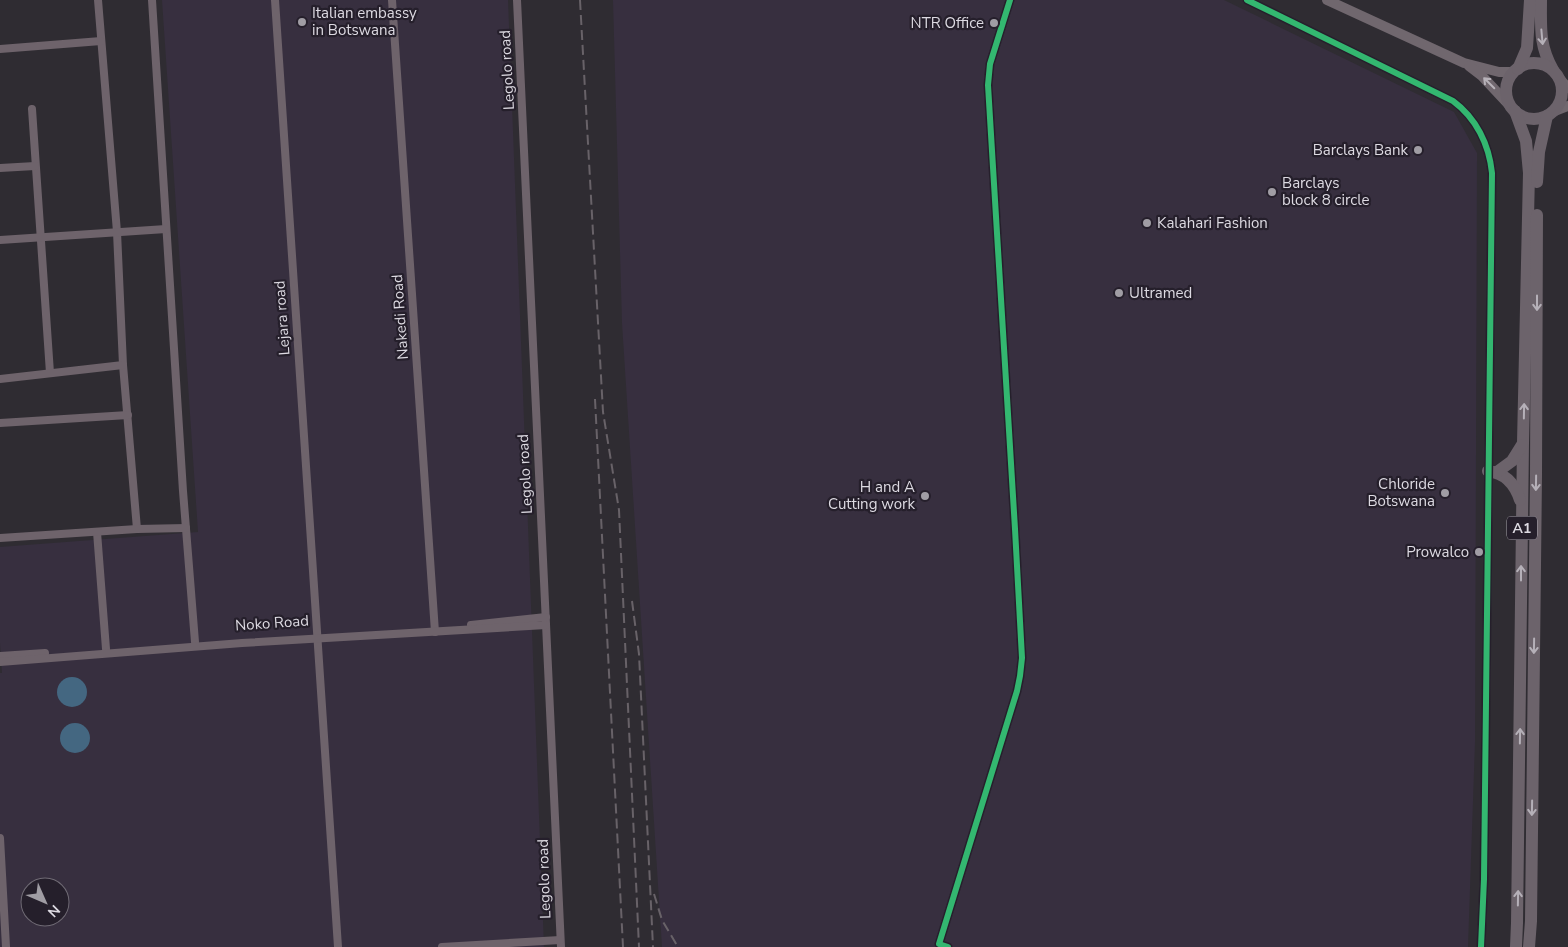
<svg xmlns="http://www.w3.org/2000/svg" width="1568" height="947" font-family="'Nunito Sans',sans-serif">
<rect width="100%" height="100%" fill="#2f2c32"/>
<!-- built -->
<g fill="#372f3f" fill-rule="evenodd">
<path d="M162,0H508L544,947H0V673H2L0,643V547L198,532ZM30,887H60V917H30Z"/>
<polygon points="613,0 1224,0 1454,112 1477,153 1475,742 1468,947 662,947 622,323"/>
</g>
<!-- water -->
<g fill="#446781">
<circle cx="72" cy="692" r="15"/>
<circle cx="75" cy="738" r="15"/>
</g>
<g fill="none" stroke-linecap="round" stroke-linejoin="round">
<!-- minor -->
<g stroke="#6e636b" stroke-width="8">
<polyline points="98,0 117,232 123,365 137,529"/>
<polyline points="152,0 183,491 195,642"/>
<polyline points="275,0 338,947"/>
<polyline points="392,0 435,632"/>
<polyline points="517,0 561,947"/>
<path d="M1247,0L1453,101C1476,118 1489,144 1492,173L1484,879L1481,947"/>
<polyline points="0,49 101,41"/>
<polyline points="32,109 50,373"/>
<polyline points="0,168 35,166"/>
<polyline points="0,240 166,229"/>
<polyline points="0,379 123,365"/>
<polyline points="0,423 128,415"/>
<polyline points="97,532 106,649"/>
<polyline points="0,538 137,529 186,528"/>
<polyline points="471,625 546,617"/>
<polyline points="0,656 45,653"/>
<polyline points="0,662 242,643 546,625"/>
<polyline points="0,838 6,947"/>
<polyline points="442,947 560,940"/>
<polyline points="948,947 939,944 1017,691 1020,676 1022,658 1015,529 988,85 990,64 1010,0"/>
</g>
<!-- secondary -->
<g stroke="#70676e" stroke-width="10">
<polyline points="1327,0 1464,63 1499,72 1514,72"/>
<polyline points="1469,66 1482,76 1511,107"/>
<polyline points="1557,76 1568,88"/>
<polyline points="1552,112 1568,106"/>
</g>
<!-- trunk -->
<g stroke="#6c636b" stroke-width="12">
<path d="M1541,0C1541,28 1539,45 1553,70"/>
<circle cx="1534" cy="91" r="28"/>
<polyline points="1518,69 1527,48 1530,0"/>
<polyline points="1515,111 1526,141 1529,173 1523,443 1517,923 1516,947"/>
<polyline points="1537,182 1539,152 1547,116"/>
<path d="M1488,471C1505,473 1515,484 1520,500"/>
<polyline points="1497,472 1512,461 1522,445"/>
<polyline points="1529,947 1531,921 1536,476 1537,215"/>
</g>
<!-- rail -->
<g stroke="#686268" stroke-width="2" stroke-dasharray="10 5" stroke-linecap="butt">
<polyline points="580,0 603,412 619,510 639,947"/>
<polyline points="595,399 623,947"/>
<polyline points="632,601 639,654 653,947"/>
<polyline points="654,894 662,920 678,947"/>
</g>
<!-- cycleway casing -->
<g stroke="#251f2b" stroke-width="9">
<g id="cycleway">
<path d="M1247,0L1453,101C1476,118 1489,144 1492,173L1484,879L1481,947"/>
<polyline points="948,947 939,944 1017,691 1020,676 1022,658 1015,529 988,85 990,64 1010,0"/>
</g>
</g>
<!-- cycleway -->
<use href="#cycleway" stroke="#33b770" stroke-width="6"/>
</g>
<!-- one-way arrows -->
<defs><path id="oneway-shaft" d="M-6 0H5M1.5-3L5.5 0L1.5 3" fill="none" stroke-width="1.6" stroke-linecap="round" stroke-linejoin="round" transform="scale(1.25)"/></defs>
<g stroke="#b5b0b8">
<use href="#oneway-shaft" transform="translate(1542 37) rotate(85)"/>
<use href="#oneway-shaft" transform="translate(1537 303) rotate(90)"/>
<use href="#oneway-shaft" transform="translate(1524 411) rotate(-89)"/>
<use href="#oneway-shaft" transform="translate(1536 483) rotate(91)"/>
<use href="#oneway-shaft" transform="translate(1521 573) rotate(-90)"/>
<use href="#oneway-shaft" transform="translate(1534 646) rotate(91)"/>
<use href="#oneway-shaft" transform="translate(1520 736) rotate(-89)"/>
<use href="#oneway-shaft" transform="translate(1532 808) rotate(91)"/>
<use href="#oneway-shaft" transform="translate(1518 898) rotate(-89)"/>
</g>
<use stroke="#b7b2b9" href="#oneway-shaft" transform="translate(1489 83) rotate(-135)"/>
<!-- markers -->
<g fill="#a09da4" stroke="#251f2b" stroke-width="2">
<circle cx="302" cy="22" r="5"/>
<circle cx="994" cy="23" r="5"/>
<circle cx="1418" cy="150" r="5"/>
<circle cx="1272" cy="192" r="5"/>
<circle cx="1147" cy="223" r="5"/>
<circle cx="1119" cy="293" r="5"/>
<circle cx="1445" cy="493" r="5"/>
<circle cx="925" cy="496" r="5"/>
<circle cx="1479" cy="552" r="5"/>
</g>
<g text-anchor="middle" stroke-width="4.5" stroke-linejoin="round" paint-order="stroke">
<!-- shield labels -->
<rect fill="#251f2b" stroke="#a6a2ab" stroke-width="1" x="1507" y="516.5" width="30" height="23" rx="4"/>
<g font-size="14" font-weight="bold" fill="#dddae2">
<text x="1522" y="533">A1</text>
</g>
<!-- poi labels -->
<g font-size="15" fill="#dddae2" stroke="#251f2b" text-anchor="end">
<text x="312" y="18" text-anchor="start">Italian embassy<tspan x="312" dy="17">in Botswana</tspan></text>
<text x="984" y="28">NTR Office</text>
<text x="1408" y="155">Barclays Bank</text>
<text x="1282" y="188" text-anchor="start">Barclays<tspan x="1282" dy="17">block 8 circle</tspan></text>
<text x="1157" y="228" text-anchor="start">Kalahari Fashion</text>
<text x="1129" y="298" text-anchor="start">Ultramed</text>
<text x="1435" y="489">Chloride<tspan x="1435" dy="17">Botswana</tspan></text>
<text x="915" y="492">H and A<tspan x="915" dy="17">Cutting work</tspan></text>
<text x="1469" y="557">Prowalco</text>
</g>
<!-- street labels -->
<g font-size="15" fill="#dddae2" stroke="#251f2b">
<text transform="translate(507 70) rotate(-93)" y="5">Legolo road</text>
<text transform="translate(400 317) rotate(-94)" y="5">Nakedi Road</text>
<text transform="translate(282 318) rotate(-94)" y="5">Lejara road</text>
<text transform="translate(525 474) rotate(-93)" y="5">Legolo road</text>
<text transform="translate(272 623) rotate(-4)" y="5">Noko Road</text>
<text transform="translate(544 879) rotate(-92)" y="5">Legolo road</text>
</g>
</g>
<!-- north arrow -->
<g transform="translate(45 902) rotate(135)"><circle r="24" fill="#251f2b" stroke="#6f6a74"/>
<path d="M0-4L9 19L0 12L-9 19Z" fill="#a09da4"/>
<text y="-8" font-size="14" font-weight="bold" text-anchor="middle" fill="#dddae2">N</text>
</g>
</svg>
